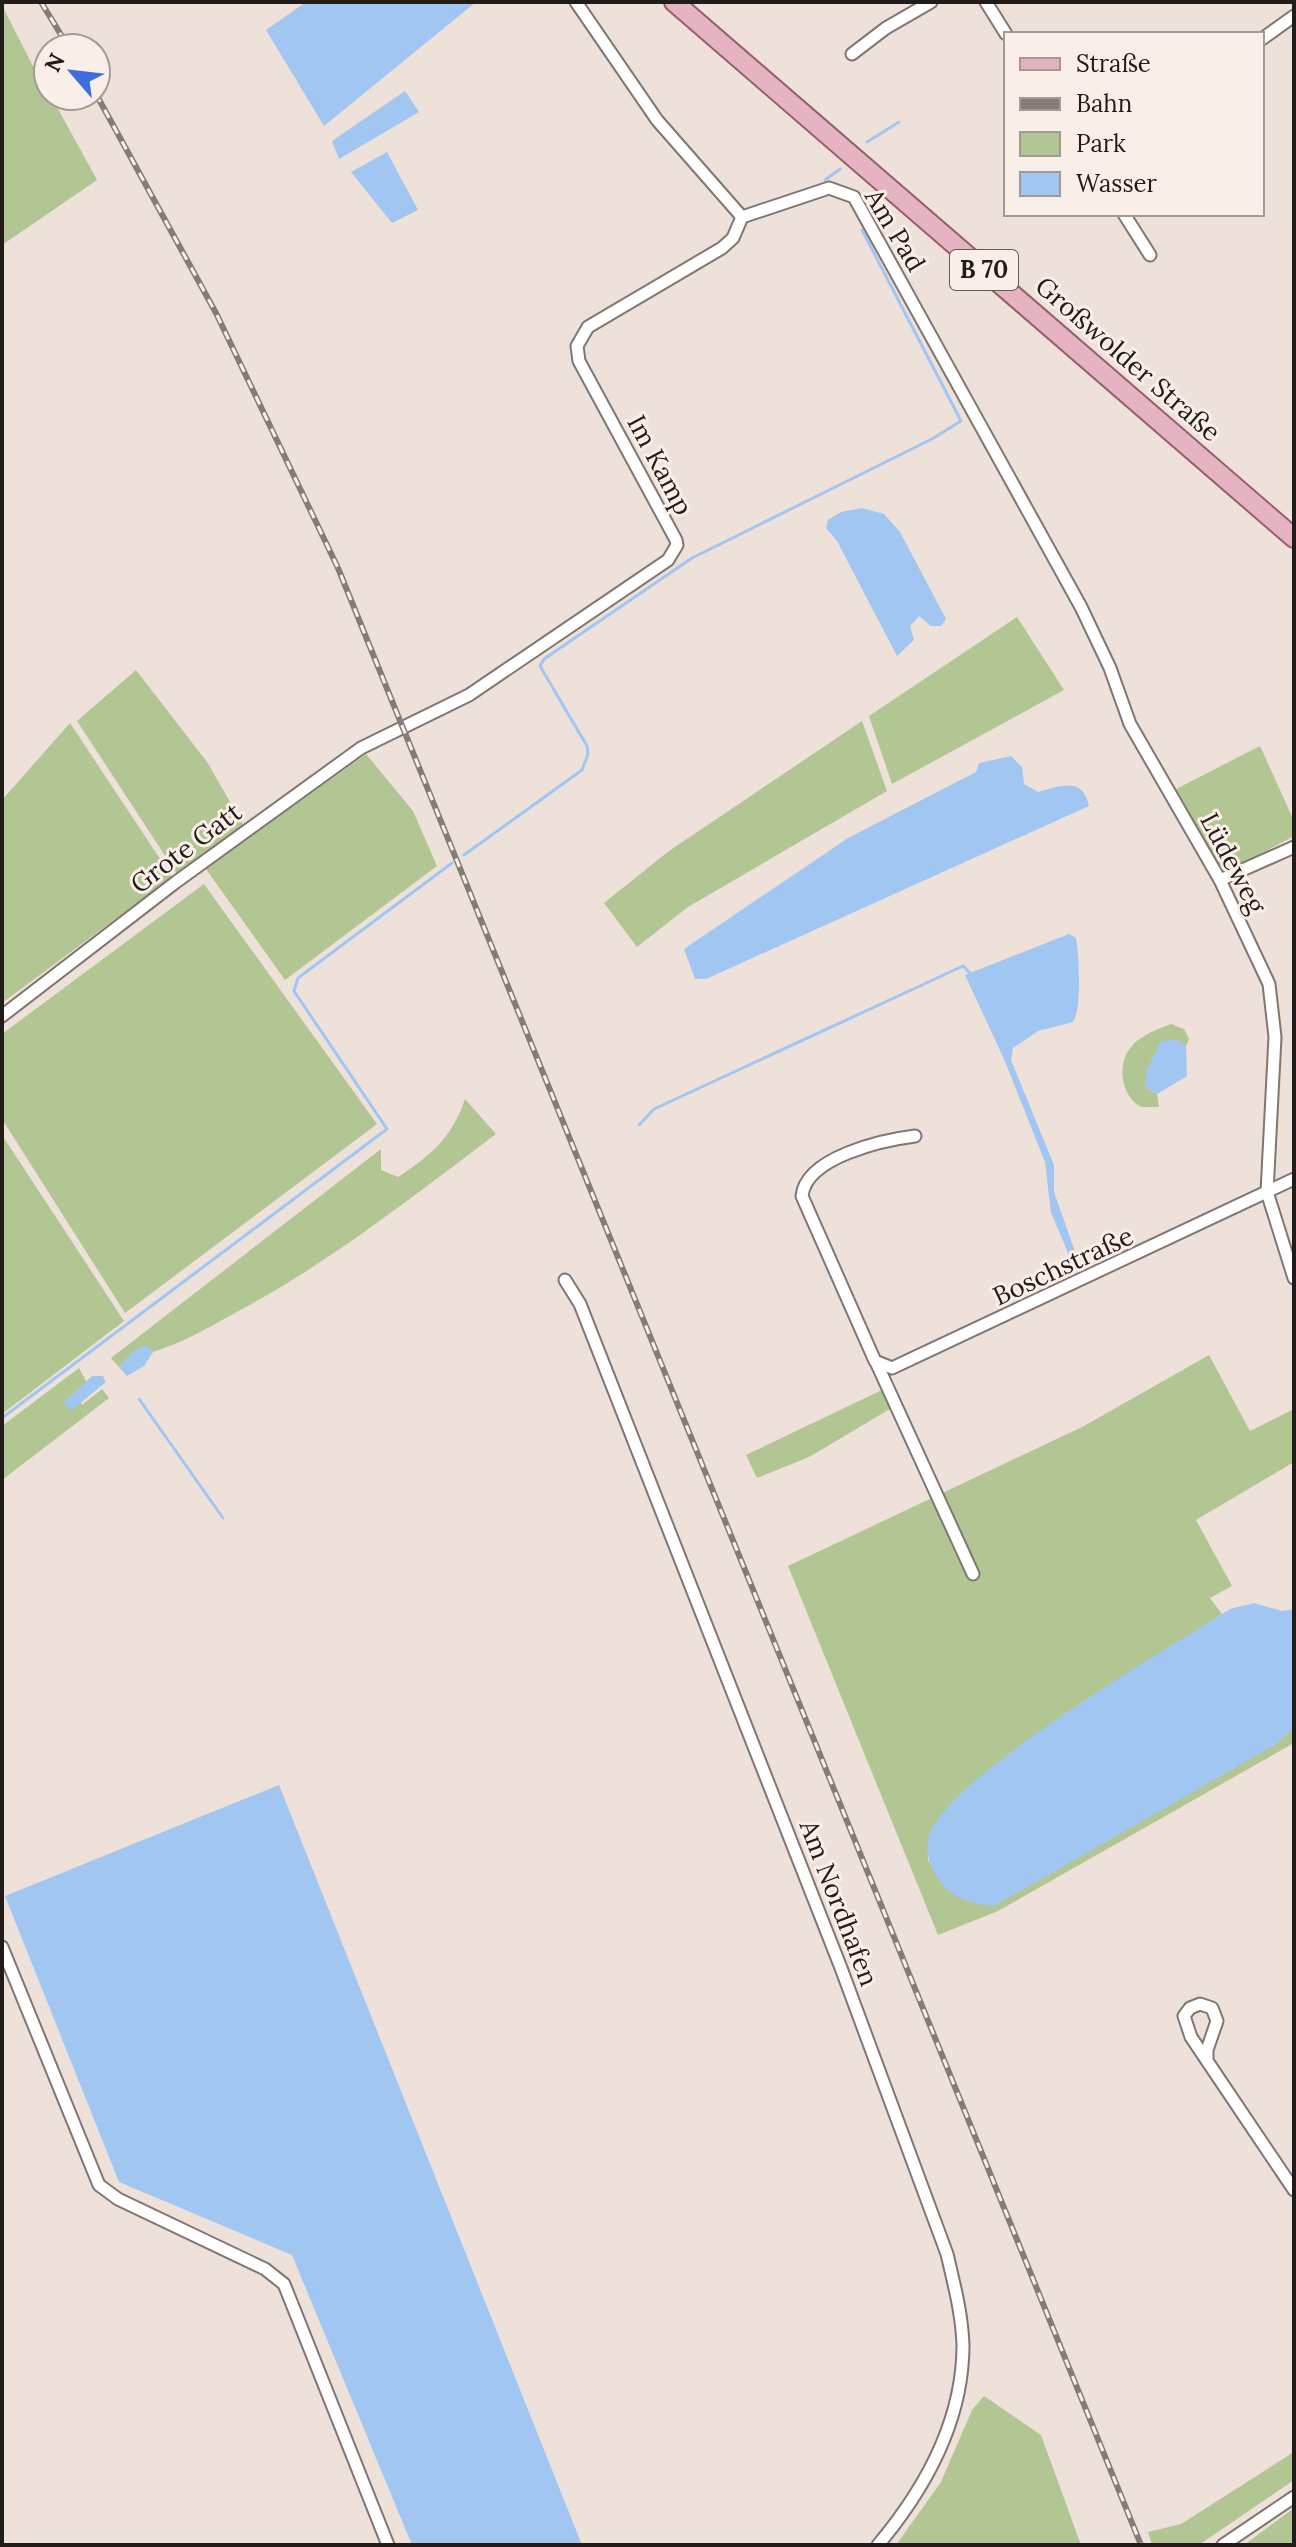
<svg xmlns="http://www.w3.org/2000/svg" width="1296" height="2547" font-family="Lora,serif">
<rect width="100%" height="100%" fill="#ede1da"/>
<!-- green -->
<g fill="#b2c693">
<polygon points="2,5 48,96 51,96 97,180 2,245"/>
<polygon points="1017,617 1064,690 892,784 869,716"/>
<polygon points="136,670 207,762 245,828 177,874 77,721"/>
<polygon points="862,721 887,791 688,907 637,947 604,903 669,851"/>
<polygon points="70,723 172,877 2,1003 2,800"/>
<polygon points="1260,746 1294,821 1294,836 1226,872 1220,869 1176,789"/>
<polygon points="366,754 413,811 437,866 285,980 206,869"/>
<polygon points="204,884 377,1124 125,1313 2,1119 2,1034"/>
<path d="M1171,1024L1184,1029L1189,1039L1186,1046L1176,1039L1145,1087L1157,1094L1159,1107H1141C1121,1096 1116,1063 1132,1046C1141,1035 1158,1029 1171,1024Z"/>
<path d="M465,1099L496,1134C412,1197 329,1263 235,1313C208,1328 182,1343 153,1352L147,1346L134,1351L119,1367L111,1358L381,1149V1170L398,1177C431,1155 452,1138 465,1099Z"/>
<polygon points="2,1135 124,1321 2,1414"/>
<path d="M1209,1355L1250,1431L1294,1409V1462L1196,1520L1232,1586L1210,1598L1222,1614L1035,1735C1005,1759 943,1800 930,1836C927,1843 928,1853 928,1861L1273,1746L1294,1728V1743L998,1911L938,1935L788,1566L1084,1426Z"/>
<polygon points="79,1368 87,1383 78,1392 82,1405 102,1389 109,1398 2,1480 2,1426"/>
<polygon points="882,1390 890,1409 809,1457 757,1478 746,1455"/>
<polygon points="984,2396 1041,2435 1081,2545 896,2545 941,2482 972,2410"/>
<polygon points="1294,2452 1294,2480 1199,2545 1152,2545 1148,2532 1181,2524"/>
<polygon points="1294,2508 1294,2545 1244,2545"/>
</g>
<!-- water -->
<g fill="#a1c6f2">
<polygon points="306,2 476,2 324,126 266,30"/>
<polygon points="405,91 419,112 339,159 332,141"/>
<polygon points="387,152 418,210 392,223 351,172"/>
<polygon points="862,508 884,514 900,532 946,619 941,626 931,626 919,616 910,626 914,640 897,656 837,541 826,528 828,520 841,512"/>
<path d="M1011,756L1022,767L1024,784L1038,792C1060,786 1083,776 1089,806L706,979H695L684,949L848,838L976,772L979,763Z"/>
<path d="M1069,934L1076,938C1079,955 1082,1009 1073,1022L1038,1031L1013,1048L1011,1060L1054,1165V1192L1078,1260L1072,1262L1051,1213L1045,1162L1004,1059L965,975Z"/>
<polygon points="1176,1039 1186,1046 1187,1076 1157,1094 1145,1087 1147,1070 1160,1042"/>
<polygon points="147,1345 153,1352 144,1366 127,1376 119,1367 134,1351"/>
<polygon points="92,1376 103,1376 106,1382 72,1410 63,1403"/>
<path d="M1254,1603L1282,1611L1294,1609V1728L1273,1746L994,1906C971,1904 950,1898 937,1877C930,1864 924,1852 929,1836C950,1774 1168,1649 1230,1609Z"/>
<polygon points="279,1785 582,2545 412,2545 292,2255 119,2182 5,1896"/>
</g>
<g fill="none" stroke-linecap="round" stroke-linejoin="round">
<!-- stream -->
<g stroke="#a1c6f2" stroke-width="3">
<polyline points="867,142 899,122"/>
<polyline points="825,180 840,169"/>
<polyline points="464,855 582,770 588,754 587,746 540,666 544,659 692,558 932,439 961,421 862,230"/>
<polyline points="639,1125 654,1109 963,966 970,973"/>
<polyline points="139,1399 223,1518"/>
<polyline points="2,1418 387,1129 294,991 298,978 452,863"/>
</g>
<!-- minor casing -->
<g stroke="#817671" stroke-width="15">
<g id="minor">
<polyline points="576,2 657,120 742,217"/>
<polyline points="986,2 1006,34"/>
<polyline points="1262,39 1294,16"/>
<polyline points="852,54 886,28 931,2"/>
<polyline points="1124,214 1150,255"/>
<polyline points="742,217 829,188 854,197 1081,607 1110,668 1130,724 1220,880 1269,984 1275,1037 1267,1192 1294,1278"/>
<polyline points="1220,880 1294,847"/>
<polyline points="2,1016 176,882 361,748 469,695 668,560 677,545 676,540 579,361 577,346 588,327 722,248 733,238 742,217"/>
<path d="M915,1136C883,1140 806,1157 802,1196L875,1361L892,1368L1294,1179"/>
<path d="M565,1280L580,1304L841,1968L947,2254C954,2284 962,2314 963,2345C963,2420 925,2489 878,2545"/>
<polyline points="876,1362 973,1574"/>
<polyline points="2,1947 99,2185 118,2199 265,2269 284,2284 388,2545"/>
<polyline points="1207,2060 1207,2050 1217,2021 1212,2008 1200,2004 1190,2008 1184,2016 1191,2037 1294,2190"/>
<polyline points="1223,2545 1294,2497"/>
</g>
</g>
<!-- primary casing -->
<g stroke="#955e6c" stroke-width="22">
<polyline id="primary" points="674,2 1294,538"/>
</g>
<!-- minor -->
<use href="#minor" stroke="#fff" stroke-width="11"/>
<!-- primary -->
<use href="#primary" stroke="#e5b3c1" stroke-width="18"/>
<!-- rail casing -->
<g stroke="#857c78" stroke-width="6">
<g id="rail">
<polyline points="41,2 69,48"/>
<polyline points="96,94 216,313 338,568 1141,2545"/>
</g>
</g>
<!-- rail -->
<use href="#rail" stroke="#faeee8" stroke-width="3" stroke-dasharray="9" stroke-linecap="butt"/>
</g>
<g text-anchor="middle" stroke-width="6" stroke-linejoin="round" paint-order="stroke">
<!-- shield labels -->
<rect fill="#faeee8" stroke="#625b58" stroke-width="2" x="950" y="250" width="68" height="40" rx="6"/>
<g font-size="24" font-weight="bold" fill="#211c1a">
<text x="984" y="278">B 70</text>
</g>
<!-- street labels -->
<g font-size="26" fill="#211c1a" stroke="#faeee8">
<text transform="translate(895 230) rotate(59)" y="9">Am Pad</text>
<text transform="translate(1128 359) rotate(41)" y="9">Großwolder Straße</text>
<text transform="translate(660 465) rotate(62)" y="9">Im Kamp</text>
<text transform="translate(186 848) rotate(-37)" y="9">Grote Gatt</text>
<text transform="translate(1233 863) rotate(62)" y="9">Lüdeweg</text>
<text transform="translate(1063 1266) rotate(-25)" y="9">Boschstraße</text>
<text transform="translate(839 1903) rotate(69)" y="9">Am Nordhafen</text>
</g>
</g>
<!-- border -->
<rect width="1296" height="2547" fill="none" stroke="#211c1a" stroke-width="8"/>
<!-- legend -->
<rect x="1004" y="32" width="260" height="184" fill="#faeee8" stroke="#a39a96" stroke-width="2"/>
<rect x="1020" y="58" width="40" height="12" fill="#e5b3c1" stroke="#a39a96" stroke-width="2"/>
<text x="1076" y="72" font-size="24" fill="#211c1a">Straße</text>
<rect x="1020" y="98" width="40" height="12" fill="#857c78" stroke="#a39a96" stroke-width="2"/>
<text x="1076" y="112" font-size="24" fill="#211c1a">Bahn</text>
<rect x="1020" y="132" width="40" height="24" fill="#b2c693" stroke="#a39a96" stroke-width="2"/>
<text x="1076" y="152" font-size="24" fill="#211c1a">Park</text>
<rect x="1020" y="172" width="40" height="24" fill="#a1c6f2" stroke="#a39a96" stroke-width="2"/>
<text x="1076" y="192" font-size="24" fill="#211c1a">Wasser</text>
<!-- north arrow -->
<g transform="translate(72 72) rotate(298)"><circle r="38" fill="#faeee8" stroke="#a39a96" stroke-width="2"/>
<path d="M0-6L14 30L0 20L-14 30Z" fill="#3f6dde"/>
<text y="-12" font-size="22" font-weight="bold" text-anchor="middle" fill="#211c1a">N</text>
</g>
</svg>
